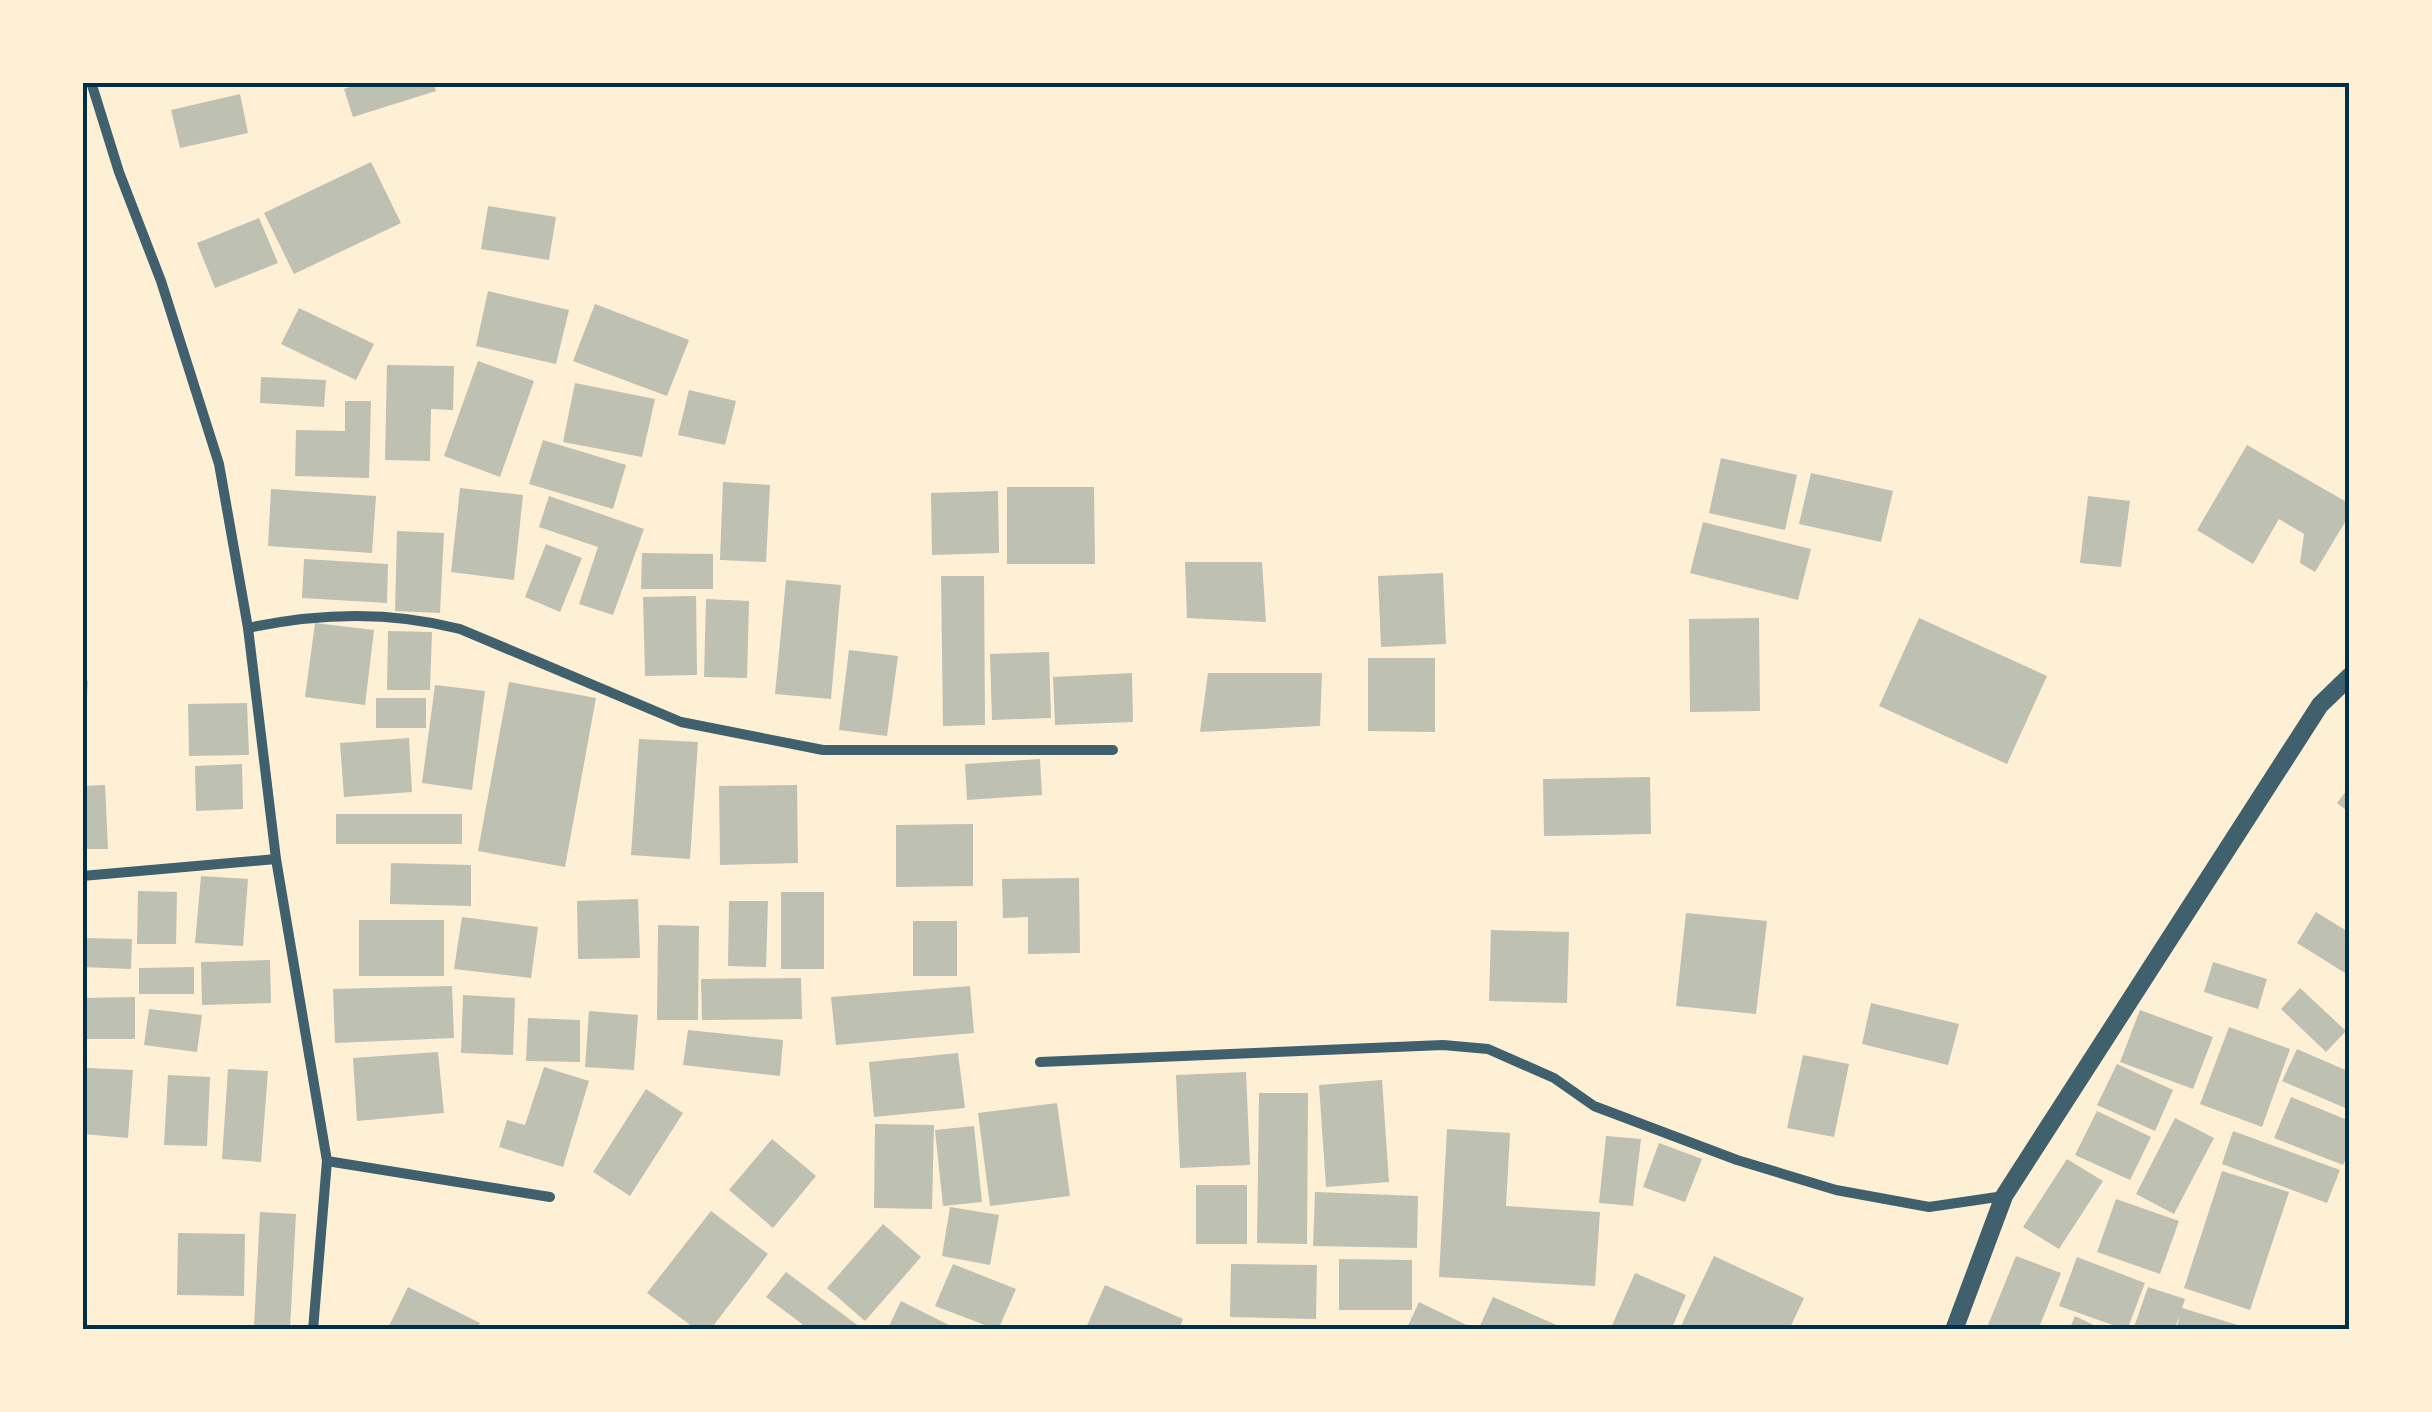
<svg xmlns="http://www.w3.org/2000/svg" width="2432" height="1412" font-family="Quicksand,sans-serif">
<rect width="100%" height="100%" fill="#fdf0d5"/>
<!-- building -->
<g fill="#bec0b2">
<polygon points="364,82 433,82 436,91 353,117 344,89"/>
<polygon points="240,94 248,133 180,148 171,110"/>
<polygon points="371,162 401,223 294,274 264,213"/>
<polygon points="488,206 556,217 549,260 481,249"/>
<polygon points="259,218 278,263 215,288 197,243"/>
<polygon points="488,291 569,310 556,364 476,346"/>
<polygon points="595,304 689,340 667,396 573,361"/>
<polygon points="299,308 374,344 356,380 281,344"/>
<polygon points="478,361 534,381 500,477 444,456"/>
<polygon points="387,365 454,366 453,410 431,409 430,461 385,460"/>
<polygon points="261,377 326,380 324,407 260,403"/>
<polygon points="575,383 655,399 642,457 563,442"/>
<polygon points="689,390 736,401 725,445 678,435"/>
<polygon points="345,401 371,401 369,478 295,476 296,430 345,431"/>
<polygon points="543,440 626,465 613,509 529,484"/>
<polygon points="2247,445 2350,504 2350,514 2315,572 2300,563 2304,534 2279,519 2253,564 2197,530"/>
<polygon points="1721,458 1797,475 1785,530 1709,513"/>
<polygon points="1811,473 1893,491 1881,542 1799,524"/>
<polygon points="723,482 770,485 766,562 720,560"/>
<polygon points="1007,487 1094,487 1095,564 1007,564"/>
<polygon points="460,488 523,495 514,580 451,572"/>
<polygon points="271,489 376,496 372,553 268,546"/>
<polygon points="998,491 999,553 932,555 931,493"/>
<polygon points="549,496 644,529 613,615 579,604 598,547 539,527"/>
<polygon points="2088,496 2130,501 2121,567 2080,563"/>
<polygon points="1703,522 1811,549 1798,600 1690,573"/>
<polygon points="397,531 444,533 440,613 395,611"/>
<polygon points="546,544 582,558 560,612 525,597"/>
<polygon points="642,553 713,554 713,589 641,589"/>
<polygon points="304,559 388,564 387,603 302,598"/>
<polygon points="1185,562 1262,562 1266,622 1187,618"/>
<polygon points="1443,573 1446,644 1381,647 1378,576"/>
<polygon points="941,576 984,576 985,725 943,726"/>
<polygon points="786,580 841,585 831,699 775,694"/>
<polygon points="696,596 697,675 645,676 643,597"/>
<polygon points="706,599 749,601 747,678 704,677"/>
<polygon points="1759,618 1760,711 1690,712 1689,619"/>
<polygon points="1919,618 2047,676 2007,764 1879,706"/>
<polygon points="315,623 374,630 365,705 305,697"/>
<polygon points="388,631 432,632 430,690 387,690"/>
<polygon points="849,650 898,656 887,736 839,730"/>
<polygon points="1049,652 1051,718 992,720 990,654"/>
<polygon points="1368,658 1435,658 1435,732 1368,731"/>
<polygon points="1132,673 1133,722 1055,725 1053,677"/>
<polygon points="1208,673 1322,673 1320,726 1200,732"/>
<polygon points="82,680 88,681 85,723 82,723"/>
<polygon points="509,682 596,698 565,867 478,851"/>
<polygon points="435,685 485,691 472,790 422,783"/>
<rect x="376" y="698" width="50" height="30"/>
<polygon points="247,703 249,755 189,756 188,704"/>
<polygon points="409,738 412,792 344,797 340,743"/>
<polygon points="639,739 698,742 690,859 631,855"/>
<polygon points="1040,759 1042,795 967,800 965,764"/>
<polygon points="242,764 243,809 196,811 195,766"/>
<polygon points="1650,777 1651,834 1544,836 1543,779"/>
<polygon points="105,785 108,849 82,849 82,786"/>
<polygon points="797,785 798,863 720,865 719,786"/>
<polygon points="2350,786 2350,813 2337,803"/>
<rect x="336" y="814" width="126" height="30"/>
<polygon points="973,824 973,886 896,887 896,825"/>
<polygon points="391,863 471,865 471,906 390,904"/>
<polygon points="201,876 248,879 243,946 195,943"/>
<polygon points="1079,878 1080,953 1028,954 1028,917 1003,918 1002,879"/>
<polygon points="138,891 177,892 176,944 137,944"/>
<rect x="781" y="892" width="43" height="77"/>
<polygon points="638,899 640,958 578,959 577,901"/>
<polygon points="729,901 768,901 766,967 728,966"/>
<polygon points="2316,912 2350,933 2350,976 2297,943"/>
<polygon points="1686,913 1767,921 1756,1014 1676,1006"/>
<polygon points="462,917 538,927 531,978 454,969"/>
<rect x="359" y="920" width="85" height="56"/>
<rect x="913" y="921" width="44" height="55"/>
<polygon points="658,925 699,926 698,1020 657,1020"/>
<polygon points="1491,930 1569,932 1567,1003 1489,1001"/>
<polygon points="82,938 132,939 131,969 82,967"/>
<polygon points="270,960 271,1003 202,1005 201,962"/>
<polygon points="2213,962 2267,979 2258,1009 2204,992"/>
<polygon points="194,967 194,994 139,994 139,968"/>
<polygon points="801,978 802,1019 702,1020 701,979"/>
<polygon points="452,986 454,1038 335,1043 333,989"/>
<polygon points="970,986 974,1033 836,1045 831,997"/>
<polygon points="2300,988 2346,1031 2326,1052 2281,1009"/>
<polygon points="463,995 515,998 513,1055 461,1053"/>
<polygon points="135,997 135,1039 82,1039 82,998"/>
<polygon points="1871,1003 1959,1024 1948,1065 1862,1044"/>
<polygon points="149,1009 202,1015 197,1052 144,1045"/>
<polygon points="2140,1010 2213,1037 2193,1089 2120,1062"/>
<polygon points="589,1011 638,1015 634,1070 585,1067"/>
<polygon points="528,1018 580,1020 580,1062 526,1061"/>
<polygon points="2229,1027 2290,1049 2262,1127 2200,1104"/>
<polygon points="688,1030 783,1040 780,1076 683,1065"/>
<polygon points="2297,1049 2350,1072 2350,1110 2282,1081"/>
<polygon points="438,1052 444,1113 357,1121 353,1058"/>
<polygon points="958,1053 965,1108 874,1117 869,1062"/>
<polygon points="1803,1055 1849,1064 1834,1137 1787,1128"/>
<polygon points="2117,1064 2173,1090 2155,1131 2097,1105"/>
<polygon points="544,1067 589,1081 563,1167 499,1147 507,1120 525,1125"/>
<polygon points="87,1068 133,1070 128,1138 83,1134"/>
<polygon points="228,1069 268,1071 261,1162 222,1159"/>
<polygon points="1246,1072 1250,1165 1180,1168 1176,1075"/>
<polygon points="168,1075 210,1077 207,1146 164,1145"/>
<polygon points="1382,1080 1389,1182 1326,1187 1319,1085"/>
<polygon points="646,1089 683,1113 630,1196 593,1172"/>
<polygon points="1259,1093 1308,1093 1307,1244 1257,1243"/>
<polygon points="2291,1097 2350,1121 2350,1150 2343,1165 2274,1138"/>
<polygon points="1057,1103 1070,1196 990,1206 978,1113"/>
<polygon points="2097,1111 2151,1137 2130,1180 2075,1155"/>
<polygon points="2175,1118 2214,1138 2174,1214 2136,1194"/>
<polygon points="875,1124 934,1125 932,1209 874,1208"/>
<polygon points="974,1126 982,1202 943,1206 935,1130"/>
<polygon points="1447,1129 1510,1133 1506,1206 1600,1212 1595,1286 1439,1277"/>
<polygon points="2233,1131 2340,1170 2327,1203 2222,1164"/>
<polygon points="1606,1136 1641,1139 1633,1206 1599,1203"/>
<polygon points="772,1139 816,1176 773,1228 729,1190"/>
<polygon points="1659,1143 1702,1159 1685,1202 1643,1187"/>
<polygon points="2067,1159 2103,1181 2059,1249 2023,1227"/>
<polygon points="2222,1171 2289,1192 2250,1310 2184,1288"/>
<rect x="1196" y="1185" width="51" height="59"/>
<polygon points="1315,1192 1418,1196 1417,1248 1313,1246"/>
<polygon points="2116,1199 2179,1221 2160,1274 2097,1252"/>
<polygon points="950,1207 999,1215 990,1265 942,1256"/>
<polygon points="711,1211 768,1254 710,1330 697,1330 647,1293"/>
<polygon points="260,1212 296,1214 290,1329 254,1327"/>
<polygon points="883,1224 921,1257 865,1321 827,1288"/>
<polygon points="178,1233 245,1234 244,1296 177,1295"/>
<polygon points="1714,1256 1804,1298 1789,1330 1679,1330"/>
<polygon points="2016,1256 2061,1273 2038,1330 1986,1330"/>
<polygon points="2077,1257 2145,1283 2127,1330 2059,1306"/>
<polygon points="1339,1259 1412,1260 1412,1310 1339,1310"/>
<polygon points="953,1264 1016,1289 998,1330 935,1306"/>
<polygon points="1231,1264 1317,1265 1316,1319 1230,1317"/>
<polygon points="786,1272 864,1330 810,1330 766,1297"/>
<polygon points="1635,1273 1686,1295 1671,1330 1610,1330"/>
<polygon points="1105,1285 1183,1319 1179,1330 1085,1330"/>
<polygon points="408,1287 480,1323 477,1330 387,1330"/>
<polygon points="2148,1287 2185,1299 2182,1308 2254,1330 2176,1330 2180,1315 2174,1330 2133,1330"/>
<polygon points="1493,1297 1568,1330 1478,1330"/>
<polygon points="901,1301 959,1330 887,1330"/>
<polygon points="1419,1302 1477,1330 1406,1330"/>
<polygon points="2075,1316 2104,1330 2069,1330"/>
</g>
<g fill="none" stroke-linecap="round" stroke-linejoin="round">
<!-- minor -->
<g stroke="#3f606c" stroke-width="10">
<polyline points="91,82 119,172 161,281 219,464 248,628 276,859 327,1161 313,1330"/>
<path d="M248,628C317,613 391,611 460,629L681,722L823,750H1113"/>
<polyline points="82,876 276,859"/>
<polyline points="1040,1062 1443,1045 1488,1049 1554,1078 1594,1106 1737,1160 1836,1190 1929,1207 2004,1196"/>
<polyline points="327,1161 550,1197"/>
</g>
<!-- tertiary -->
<polyline stroke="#3f606c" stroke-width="18" points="1954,1330 2004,1196 2320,705 2350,676"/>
</g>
<!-- border -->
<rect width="2432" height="1412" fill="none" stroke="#fdf0d5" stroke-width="170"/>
<rect x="85" y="85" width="2262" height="1242" fill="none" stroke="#003049" stroke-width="4"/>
</svg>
